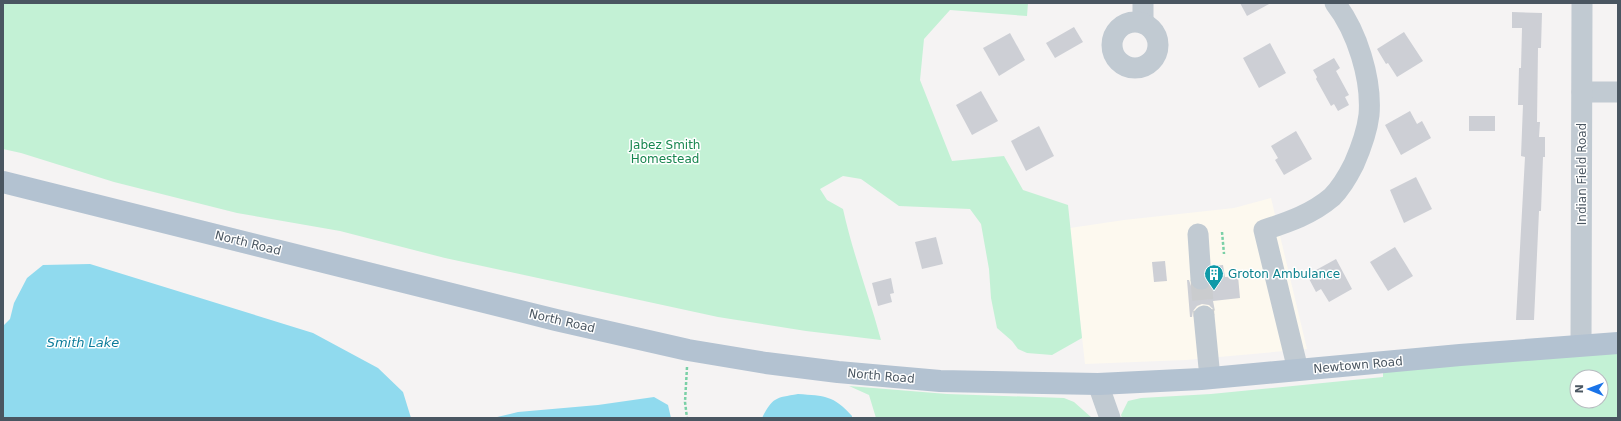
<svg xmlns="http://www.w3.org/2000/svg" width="1621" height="421" font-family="'DejaVu Sans',sans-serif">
<rect width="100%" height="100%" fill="#f5f3f3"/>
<!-- commercial -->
<polygon fill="#fdf9ef" points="1271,198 1307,349 1186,360 1085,364 1070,228 1124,220 1234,208"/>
<!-- green -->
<g fill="#c3f1d5" fill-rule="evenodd">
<path d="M3,3H1028L1027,16L950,10L924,39L920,80L952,161L1004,156L1023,190L1068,205L1082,338L1052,355L1027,353L1018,349L1012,341L997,328L991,298L989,269L981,224L970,209L899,206L861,179L843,176L820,189L827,200L843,209C853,254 869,296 881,340L806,331L718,317L445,258L340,231L237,213L114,182L21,153L3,149Z"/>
<path d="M1618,342V418H1122L1121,415L1128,401L1141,398L1211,394L1383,377V368ZM1577,377H1601V401H1577Z"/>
<polygon points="849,386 947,394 1064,398 1074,402 1092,418 876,418 869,395"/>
</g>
<!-- water -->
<g fill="#90daee">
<polygon points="90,264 313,333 378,368 403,392 411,418 3,418 3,326 10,319 14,303 27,278 43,265"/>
<path d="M798,394C825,396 833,395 852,416V418H762C773,397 775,398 798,394Z"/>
<polygon points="654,397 668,405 671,418 493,418 518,412 598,405"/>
</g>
<!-- building -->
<g fill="#cdcfd5">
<polygon points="1240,3 1271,3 1247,16"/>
<polygon points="1512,12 1542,13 1541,48 1538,48 1537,122 1540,122 1539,137 1545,137 1545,157 1543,157 1541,211 1539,211 1534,320 1516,320 1525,157 1521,156 1523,105 1518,105 1519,68 1521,68 1522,28 1512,28"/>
<polygon points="1074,27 1083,42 1055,58 1046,43"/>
<polygon points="1404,32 1423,61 1397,77 1388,63 1386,64 1377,49"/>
<polygon points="1010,33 1025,60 999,76 983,48"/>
<polygon points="1270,43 1286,73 1259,88 1243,58"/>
<polygon points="1334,58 1340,68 1336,71 1349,95 1345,97 1349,105 1338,111 1334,104 1331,106 1316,79 1317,77 1313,70"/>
<polygon points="981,91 998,121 972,135 956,105"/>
<polygon points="1410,111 1417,124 1422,121 1431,138 1401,155 1385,125"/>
<rect x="1469" y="116" width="26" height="15"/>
<polygon points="1039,126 1054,156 1026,171 1011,141"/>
<polygon points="1296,131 1312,159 1284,175 1275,160 1278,158 1271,146"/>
<polygon points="1416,177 1432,209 1404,223 1390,190"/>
<polygon points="936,237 943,264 922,269 915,242"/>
<polygon points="1395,247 1413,276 1388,291 1370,262"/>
<polygon points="1336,259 1352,289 1329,302 1321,289 1316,292 1307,275"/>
<polygon points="1165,261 1167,281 1154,282 1152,262"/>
<polygon points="1223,265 1225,277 1238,276 1240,298 1213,301 1215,311 1209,305 1202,304 1197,306 1193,311 1192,317 1190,317 1187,280 1189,280 1191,286 1196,290 1202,291 1207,289 1212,284 1212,266"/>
<polygon points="891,278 894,293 890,294 892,302 878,306 872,283"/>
</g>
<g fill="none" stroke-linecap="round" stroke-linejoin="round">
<!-- minor-tunnel -->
<polyline stroke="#caccce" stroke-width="21" stroke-dasharray="21 10" stroke-linecap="butt" points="1201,279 1204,316"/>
<!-- path -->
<g stroke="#7ad0a6" stroke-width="2.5" stroke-dasharray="3 2" stroke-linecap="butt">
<polyline points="1222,232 1224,254"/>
<polyline points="687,367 685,402 687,418"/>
</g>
<!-- minor -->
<g stroke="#c1cad2" stroke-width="21">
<polyline points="1143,3 1143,23"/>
<circle cx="1135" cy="45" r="23"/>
<polyline points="1582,92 1618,92"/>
<polyline points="1198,234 1201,279"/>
<polyline points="1204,316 1210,378"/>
<polyline points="1581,345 1582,3"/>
<path d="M1298,370L1264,230C1289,222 1312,214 1332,197C1341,188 1348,176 1354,164C1361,148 1367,132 1369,115C1372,79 1357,31 1335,3"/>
<polyline points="1098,384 1110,418"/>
</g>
<!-- major -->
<polyline stroke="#b3c2d1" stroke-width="22" points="3,182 556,320 688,350 766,363 838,372 940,381 1098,384 1201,379 1460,355 1618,343"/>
</g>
<!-- icons -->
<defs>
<g id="building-pin" transform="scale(1)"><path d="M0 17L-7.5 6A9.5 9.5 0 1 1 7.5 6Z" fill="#0f9aa8" stroke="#fff"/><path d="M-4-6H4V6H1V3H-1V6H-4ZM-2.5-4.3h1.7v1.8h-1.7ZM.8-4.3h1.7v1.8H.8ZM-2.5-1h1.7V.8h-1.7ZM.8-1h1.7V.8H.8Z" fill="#fff"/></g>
</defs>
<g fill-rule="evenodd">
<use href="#building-pin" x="1214" y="274"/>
</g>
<g text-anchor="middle" stroke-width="3" stroke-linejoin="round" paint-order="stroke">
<!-- park labels -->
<g font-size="12" fill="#17864f" stroke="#fff">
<text x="665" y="149">Jabez Smith<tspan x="665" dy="14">Homestead</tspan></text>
</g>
<!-- street labels -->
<g font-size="12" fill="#4a5661" stroke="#fff">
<text transform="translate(1582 174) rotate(-90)" y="4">Indian Field Road</text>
<text transform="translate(248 243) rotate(14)" y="4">North Road</text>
<text transform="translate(562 321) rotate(13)" y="4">North Road</text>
<text transform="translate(1358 365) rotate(-5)" y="4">Newtown Road</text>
<text transform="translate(881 376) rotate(5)" y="4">North Road</text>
</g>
<!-- culture labels -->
<g font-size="12" fill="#0d838f" stroke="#fff" text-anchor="start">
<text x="1228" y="278">Groton Ambulance</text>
</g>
<!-- water labels -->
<g font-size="13" font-style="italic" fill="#0c7c9b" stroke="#fff">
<text x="83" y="347">Smith Lake</text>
</g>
</g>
<!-- border -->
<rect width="1621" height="421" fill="none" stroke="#4a5661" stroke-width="8"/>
<!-- north arrow -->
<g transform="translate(1589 389) rotate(271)"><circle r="19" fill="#ffffff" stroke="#b7bbc0"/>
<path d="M0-3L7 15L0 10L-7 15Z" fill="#1a73e8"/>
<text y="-6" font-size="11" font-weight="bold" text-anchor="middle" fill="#4a5661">N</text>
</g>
</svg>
